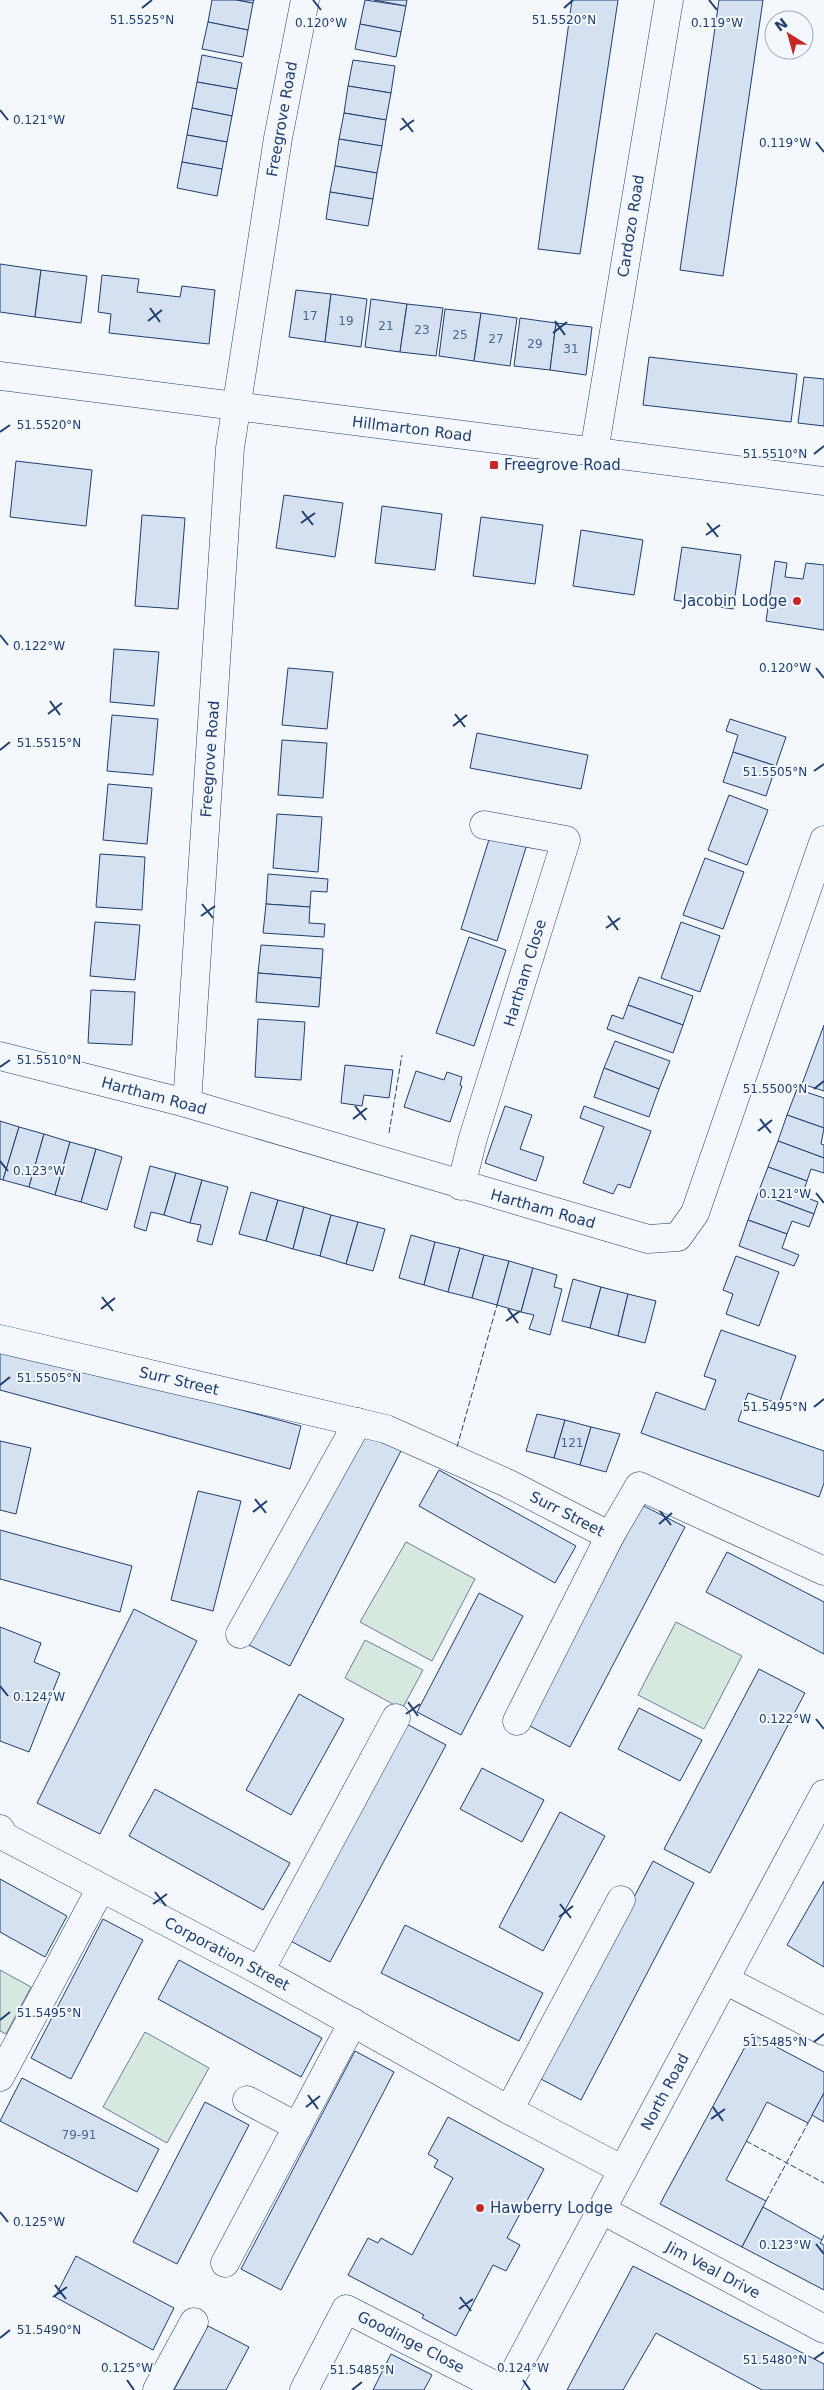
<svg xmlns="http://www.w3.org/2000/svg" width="824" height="2390" font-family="'DejaVu Sans',sans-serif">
<rect width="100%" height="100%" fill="#f4f7fb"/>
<!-- green -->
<g fill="#d7e8df" stroke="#687fa3">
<polygon points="406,1542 475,1579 432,1661 360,1622"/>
<polygon points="676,1622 742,1656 704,1729 638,1695"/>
<polygon points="365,1640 423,1670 402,1709 345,1678"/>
<polygon points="0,1970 31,1987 6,2034 0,2031"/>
<polygon points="145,2032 209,2068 167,2143 103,2107"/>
</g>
<!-- building -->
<g fill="#d5e0f0" stroke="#1d3f73">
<polygon points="212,0 237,0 253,3 248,30 208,22"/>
<polygon points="237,0 254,0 253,3"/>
<polygon points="365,0 406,6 401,32 360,24"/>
<polygon points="374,0 407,0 406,6"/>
<polygon points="572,0 618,0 580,254 538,249"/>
<polygon points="719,0 763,0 723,276 680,270"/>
<polygon points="208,22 248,30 243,57 202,49"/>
<polygon points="360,24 401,32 396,57 355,49"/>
<polygon points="202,55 242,63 237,89 197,82"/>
<polygon points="353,60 395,66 391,93 348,86"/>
<polygon points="197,82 237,89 232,116 192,108"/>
<polygon points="348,86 391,93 386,120 344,113"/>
<polygon points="192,108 232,116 227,142 187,135"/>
<polygon points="344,113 386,120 382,146 339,139"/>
<polygon points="187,135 227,142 222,169 182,162"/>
<polygon points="339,139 382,146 377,173 335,166"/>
<polygon points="182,162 222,169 217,196 177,188"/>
<polygon points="335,166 377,173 373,199 330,192"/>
<polygon points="330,192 373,199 368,226 326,219"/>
<polygon points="0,264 41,270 35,317 0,312"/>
<polygon points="41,270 87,276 81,323 35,317"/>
<polygon points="102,275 139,279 137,292 180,297 182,286 215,290 209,344 109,333 111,314 98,312"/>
<polygon points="296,290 331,294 325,342 289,337"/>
<polygon points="331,294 367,299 361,347 325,342"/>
<polygon points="371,299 407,304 400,352 365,347"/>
<polygon points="407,304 443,308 436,356 400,352"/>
<polygon points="445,309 481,313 474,361 439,356"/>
<polygon points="481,313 517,318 510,366 474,361"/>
<polygon points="520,318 556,323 550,370 514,366"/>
<polygon points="556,323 592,327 586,375 550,370"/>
<polygon points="649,357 797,374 791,422 643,405"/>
<polygon points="804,377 824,379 824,426 798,423"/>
<polygon points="16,461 92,470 86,526 10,517"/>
<polygon points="284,495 343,503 335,557 276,548"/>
<polygon points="382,506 442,514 435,570 375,563"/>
<polygon points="142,515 185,518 178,609 135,606"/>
<polygon points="481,517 543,525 535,584 473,576"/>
<polygon points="581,530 643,540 634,595 573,586"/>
<polygon points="682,547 741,555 733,609 674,600"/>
<polygon points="775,561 787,563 785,577 803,579 806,563 824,565 824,630 766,621"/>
<polygon points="114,649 159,652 154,706 110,702"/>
<polygon points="288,668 333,672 327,729 282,725"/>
<polygon points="112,715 158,719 153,775 107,771"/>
<polygon points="730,719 786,737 776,766 733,752 738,735 726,731"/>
<polygon points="477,733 588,755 581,789 470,768"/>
<polygon points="282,740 327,743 323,798 278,795"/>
<polygon points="733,752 776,766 766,796 723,782"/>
<polygon points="108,784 152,788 147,844 103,840"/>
<polygon points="729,795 768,810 747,865 708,850"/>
<polygon points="277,814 322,817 318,872 273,868"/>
<polygon points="492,830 528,841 497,941 461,929"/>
<polygon points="100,854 145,857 142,910 96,907"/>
<polygon points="705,858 744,872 723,929 683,915"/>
<polygon points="268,874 328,879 327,892 311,891 310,907 266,904"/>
<polygon points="266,904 310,907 309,923 325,924 324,937 263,933"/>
<polygon points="95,922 140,925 135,980 90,976"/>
<polygon points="681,922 720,936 700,992 661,978"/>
<polygon points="469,937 506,950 474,1046 436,1033"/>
<polygon points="261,945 323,949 321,978 258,973"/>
<polygon points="258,973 321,978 319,1007 256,1002"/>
<polygon points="639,977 693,996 683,1025 628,1005"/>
<polygon points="91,990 135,992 132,1045 88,1043"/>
<polygon points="628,1005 683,1025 673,1053 607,1029 612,1015 623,1019"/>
<polygon points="258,1019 305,1022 301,1080 255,1077"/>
<polygon points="824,1025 824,1091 802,1084"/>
<polygon points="615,1041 670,1061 659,1089 604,1068"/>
<polygon points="345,1065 393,1070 389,1098 364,1095 362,1106 341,1103"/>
<polygon points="604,1068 659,1089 649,1117 594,1097"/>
<polygon points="416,1071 444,1080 447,1072 462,1077 460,1085 462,1086 450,1122 404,1107"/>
<polygon points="797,1089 824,1098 824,1128 787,1115"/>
<polygon points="505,1106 532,1115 520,1149 544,1157 536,1181 485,1163"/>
<polygon points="584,1106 651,1131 630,1188 618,1184 613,1194 583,1183 604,1127 580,1118"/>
<polygon points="787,1115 824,1128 821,1144 824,1145 824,1158 778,1141"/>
<polygon points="0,1121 19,1127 3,1180 0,1179"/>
<polygon points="19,1127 44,1134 29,1187 3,1180"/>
<polygon points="44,1134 70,1142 55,1195 29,1187"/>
<polygon points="778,1141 824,1158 824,1173 811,1169 807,1181 768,1167"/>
<polygon points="70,1142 96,1149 81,1202 55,1195"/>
<polygon points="96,1149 122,1157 107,1210 81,1202"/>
<polygon points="150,1166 176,1173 164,1215 151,1212 146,1231 134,1227"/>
<polygon points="768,1167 807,1181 802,1196 818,1202 814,1214 758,1193"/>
<polygon points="176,1173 202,1180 190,1223 164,1215"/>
<polygon points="202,1180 228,1187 212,1245 197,1241 201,1225 190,1223"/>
<polygon points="251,1192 278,1200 266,1241 239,1234"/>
<polygon points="758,1193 814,1214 809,1227 792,1221 787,1234 748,1220"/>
<polygon points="278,1200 304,1207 293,1249 266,1241"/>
<polygon points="304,1207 331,1215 320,1256 293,1249"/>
<polygon points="331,1215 358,1222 346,1264 320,1256"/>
<polygon points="748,1220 787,1234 782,1248 799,1255 794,1266 739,1246"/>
<polygon points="358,1222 385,1229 373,1271 346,1264"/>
<polygon points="411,1235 435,1242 424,1285 399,1278"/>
<polygon points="435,1242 460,1248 448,1292 424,1285"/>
<polygon points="460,1248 484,1255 472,1298 448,1292"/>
<polygon points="484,1255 509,1261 497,1305 472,1298"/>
<polygon points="736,1256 779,1272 759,1326 726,1314 733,1294 723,1290"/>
<polygon points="509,1261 533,1268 521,1312 497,1305"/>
<polygon points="533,1268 557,1275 554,1287 562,1289 550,1335 529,1329 534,1315 521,1312"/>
<polygon points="573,1279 601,1287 590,1328 562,1321"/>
<polygon points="601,1287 628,1294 618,1336 590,1328"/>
<polygon points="628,1294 656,1301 645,1343 618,1336"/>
<polygon points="721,1330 796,1356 779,1404 748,1393 738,1421 824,1451 824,1483 819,1497 641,1433 656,1392 705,1410 716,1380 704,1376"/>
<polygon points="0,1345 301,1426 290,1469 0,1390"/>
<polygon points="537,1414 565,1420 554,1458 526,1451"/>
<polygon points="565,1420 591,1427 580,1465 554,1458"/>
<polygon points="360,1427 402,1449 290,1666 247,1644"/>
<polygon points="591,1427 620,1434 606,1472 580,1465"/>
<polygon points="0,1441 31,1448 16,1514 0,1510"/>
<polygon points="439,1470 576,1546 555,1583 419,1506"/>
<polygon points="198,1491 241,1501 213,1611 171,1600"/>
<polygon points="642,1505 685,1527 570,1747 528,1725"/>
<polygon points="0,1530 132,1566 120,1612 0,1579"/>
<polygon points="727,1552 824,1602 824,1654 706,1592"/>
<polygon points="479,1593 523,1616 461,1735 417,1712"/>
<polygon points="134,1609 197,1641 100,1834 37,1803"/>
<polygon points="0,1627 41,1643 34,1662 60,1673 29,1752 0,1741"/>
<polygon points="759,1669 805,1693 710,1873 664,1849"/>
<polygon points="299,1694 344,1719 291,1815 246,1790"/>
<polygon points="639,1708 702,1740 680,1781 618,1749"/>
<polygon points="403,1722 446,1745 330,1962 287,1939"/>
<polygon points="482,1768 544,1800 522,1842 460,1809"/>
<polygon points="155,1789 290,1863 263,1910 129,1836"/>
<polygon points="560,1812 605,1836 543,1951 499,1927"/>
<polygon points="653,1861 694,1883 581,2100 539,2078"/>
<polygon points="0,1879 67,1916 45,1957 0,1932"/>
<polygon points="824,1881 824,1967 787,1945"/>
<polygon points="103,1919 143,1940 71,2079 31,2058"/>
<polygon points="405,1925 543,1993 519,2041 381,1973"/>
<polygon points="179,1960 322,2038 301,2077 158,1999"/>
<polygon points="752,2034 824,2072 824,2093 808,2123 767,2102 726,2180 766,2201 742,2247 660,2204"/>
<polygon points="355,2051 394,2072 281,2290 241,2269"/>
<polygon points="22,2078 159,2149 137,2192 0,2121"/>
<polygon points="824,2093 824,2122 812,2115"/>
<polygon points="205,2102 249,2125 177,2264 133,2242"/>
<polygon points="448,2117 544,2169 507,2238 520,2245 506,2271 493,2265 456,2336 422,2318 424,2315 348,2275 368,2238 378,2243 381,2238 412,2255 453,2178 434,2167 438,2160 428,2154"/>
<polygon points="763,2207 822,2240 820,2243 824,2245 824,2290 742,2247"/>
<polygon points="76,2256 174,2308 153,2350 55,2297"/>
<polygon points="633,2266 824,2364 824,2390 762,2390 656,2333 623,2390 567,2390"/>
<polygon points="208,2326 249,2347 226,2390 174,2390"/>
<polygon points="391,2354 432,2375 424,2390 373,2390"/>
</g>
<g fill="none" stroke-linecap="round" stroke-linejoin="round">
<!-- street casing -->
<g stroke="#1d3f73" stroke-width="29">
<g id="street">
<polyline points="594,452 669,0"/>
<polyline points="0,1056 186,1103 648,1239 678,1237 695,1213 824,840"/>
<polyline points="186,1103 188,1089 230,448 278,138 305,0"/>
<polyline points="461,1186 473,1138 566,840 484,825"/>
<polyline points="0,1339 386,1429 507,1483 610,1536 639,1486 824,1571"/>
<polyline points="240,1634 358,1422"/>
<polyline points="517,1721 610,1536"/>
<polyline points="0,1829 5,1837 260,1971 509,2110 623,2170"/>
<polyline points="260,1971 396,1718"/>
<polyline points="725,1980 824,2031"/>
<polyline points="0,2077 101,1888"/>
<polyline points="247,2100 298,2127"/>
<polyline points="509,2110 621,1900"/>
<polyline points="602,2210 824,2329"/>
<polyline points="225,2263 353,2022"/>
<polyline points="157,2390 194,2322"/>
<polyline points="304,2390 346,2309 504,2390"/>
</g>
</g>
<!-- secondary casing -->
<g stroke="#1d3f73" stroke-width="29">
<polyline id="secondary" points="505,2390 824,1794"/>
</g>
<!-- primary casing -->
<g stroke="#1d3f73" stroke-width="29">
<polyline id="primary" points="0,376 824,481"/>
</g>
<!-- street -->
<use href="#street" stroke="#f4f7fb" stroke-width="28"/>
<!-- secondary -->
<use href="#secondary" stroke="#f4f7fb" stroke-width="28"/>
<!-- primary -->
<use href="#primary" stroke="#f4f7fb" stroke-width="28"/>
<!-- fence -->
<g stroke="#1d3f73" stroke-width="1" stroke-dasharray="6 2.5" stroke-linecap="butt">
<polyline points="389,1133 402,1055"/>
<polyline points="457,1447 497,1305"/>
<polyline points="746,2141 824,2183"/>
<polyline points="766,2201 808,2123"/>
<polyline points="822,2240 824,2235"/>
</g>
</g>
<!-- ticks -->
<path fill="none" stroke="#1d3f73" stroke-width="2" d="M313,0L321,10M709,0L717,10M142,8L152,0M564,8L573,0M0,110L8,120M402,118L413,132M400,130L414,120M816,142L824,152M150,308L160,322M148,321L162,310M555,321L565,335M553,333L567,322M0,432L10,425M814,454L824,446M302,511L313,525M301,523L315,513M707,523L718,537M706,535L720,525M0,635L8,645M816,668L824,678M50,701L60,715M48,714L62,703M455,714L465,727M453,726L467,715M0,750L10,742M814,771L824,764M202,904L213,918M201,916L215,906M608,916L618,930M606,928L620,918M0,1067L10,1060M814,1089L824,1081M355,1106L366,1120M353,1119L367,1108M760,1119L771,1133M758,1131L772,1120M0,1161L8,1171M816,1193L824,1203M102,1297L113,1311M101,1309L115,1298M508,1309L518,1323M506,1321L520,1311M0,1385L10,1377M814,1407L824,1399M255,1499L266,1513M660,1511L671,1525M253,1512L267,1501M659,1524L672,1513M0,1686L8,1696M408,1702L418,1716M406,1714L420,1704M816,1719L824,1729M155,1892L166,1906M153,1904L167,1894M560,1904L571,1918M559,1917L573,1906M0,2020L10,2012M814,2042L824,2034M308,2095L318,2109M306,2107L320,2096M713,2107L723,2121M711,2119L725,2109M0,2212L8,2222M816,2244L824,2254M55,2285L66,2299M53,2297L67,2287M460,2297L471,2311M459,2309L473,2299M0,2338L10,2330M814,2359L824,2352M127,2380L134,2390M523,2380L530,2390M352,2390L362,2382"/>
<!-- markers -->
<g fill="#c62828" stroke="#f4f7fb" stroke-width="2">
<rect x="489" y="460" width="10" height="10" rx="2.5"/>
<circle cx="797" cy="601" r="5"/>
<circle cx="480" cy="2208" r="5"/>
</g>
<g text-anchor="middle" stroke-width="4" stroke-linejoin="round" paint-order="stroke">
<!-- number labels -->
<g font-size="12" fill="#4b6792">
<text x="310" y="320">17</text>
<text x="346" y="325">19</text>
<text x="386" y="330">21</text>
<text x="422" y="334">23</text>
<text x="460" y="339">25</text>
<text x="496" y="343">27</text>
<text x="535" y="348">29</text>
<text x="571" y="353">31</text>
<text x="572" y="1447">121</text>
<text x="79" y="2139">79-91</text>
</g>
<!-- street labels -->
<g font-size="15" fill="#1d3f73" stroke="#f4f7fb">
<text transform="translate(282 119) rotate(-80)" y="5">Freegrove Road</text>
<text transform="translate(631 226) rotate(-81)" y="5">Cardozo Road</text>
<text transform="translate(412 429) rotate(7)" y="5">Hillmarton Road</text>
<text transform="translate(210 759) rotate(-86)" y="5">Freegrove Road</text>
<text transform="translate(525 973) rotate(-73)" y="5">Hartham Close</text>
<text transform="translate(154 1096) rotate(15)" y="5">Hartham Road</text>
<text transform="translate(543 1209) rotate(16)" y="5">Hartham Road</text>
<text transform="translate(179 1381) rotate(13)" y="5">Surr Street</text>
<text transform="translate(567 1514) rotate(27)" y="5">Surr Street</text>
<text transform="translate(227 1954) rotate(28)" y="5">Corporation Street</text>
<text transform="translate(665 2092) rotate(-62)" y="5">North Road</text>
<text transform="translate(713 2270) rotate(28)" y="5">Jim Veal Drive</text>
<text transform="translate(411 2342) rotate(27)" y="5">Goodinge Close</text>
</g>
<!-- poi labels -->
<g font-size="15" fill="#1d3f73" stroke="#f4f7fb" text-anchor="start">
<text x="504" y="470">Freegrove Road</text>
<text x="787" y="606" text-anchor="end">Jacobin Lodge</text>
<text x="490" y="2213">Hawberry Lodge</text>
</g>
</g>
<g font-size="12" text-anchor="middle" fill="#1d3f73" stroke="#f4f7fb" stroke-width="4" stroke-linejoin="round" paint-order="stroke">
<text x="142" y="24">51.5525°N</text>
<text x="564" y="24">51.5520°N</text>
<text x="321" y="27">0.120°W</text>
<text x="717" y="27">0.119°W</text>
<text x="39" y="124">0.121°W</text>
<text x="785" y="147">0.119°W</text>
<text x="49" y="429">51.5520°N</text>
<text x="775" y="458">51.5510°N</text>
<text x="39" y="650">0.122°W</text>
<text x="785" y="672">0.120°W</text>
<text x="49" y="747">51.5515°N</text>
<text x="775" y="776">51.5505°N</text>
<text x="49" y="1064">51.5510°N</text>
<text x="775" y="1093">51.5500°N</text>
<text x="39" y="1175">0.123°W</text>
<text x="785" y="1198">0.121°W</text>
<text x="49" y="1382">51.5505°N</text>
<text x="775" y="1411">51.5495°N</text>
<text x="39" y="1701">0.124°W</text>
<text x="785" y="1723">0.122°W</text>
<text x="49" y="2017">51.5495°N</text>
<text x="775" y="2046">51.5485°N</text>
<text x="39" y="2226">0.125°W</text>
<text x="785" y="2249">0.123°W</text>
<text x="49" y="2334">51.5490°N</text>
<text x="775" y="2364">51.5480°N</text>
<text x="127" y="2372">0.125°W</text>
<text x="523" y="2372">0.124°W</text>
<text x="362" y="2374">51.5485°N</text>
</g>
<!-- north arrow -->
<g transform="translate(789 35) rotate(323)"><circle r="24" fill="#f4f7fb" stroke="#9eadc5"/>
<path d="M0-4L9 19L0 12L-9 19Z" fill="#c62828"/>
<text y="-8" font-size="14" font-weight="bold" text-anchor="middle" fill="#1d3f73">N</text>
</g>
</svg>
